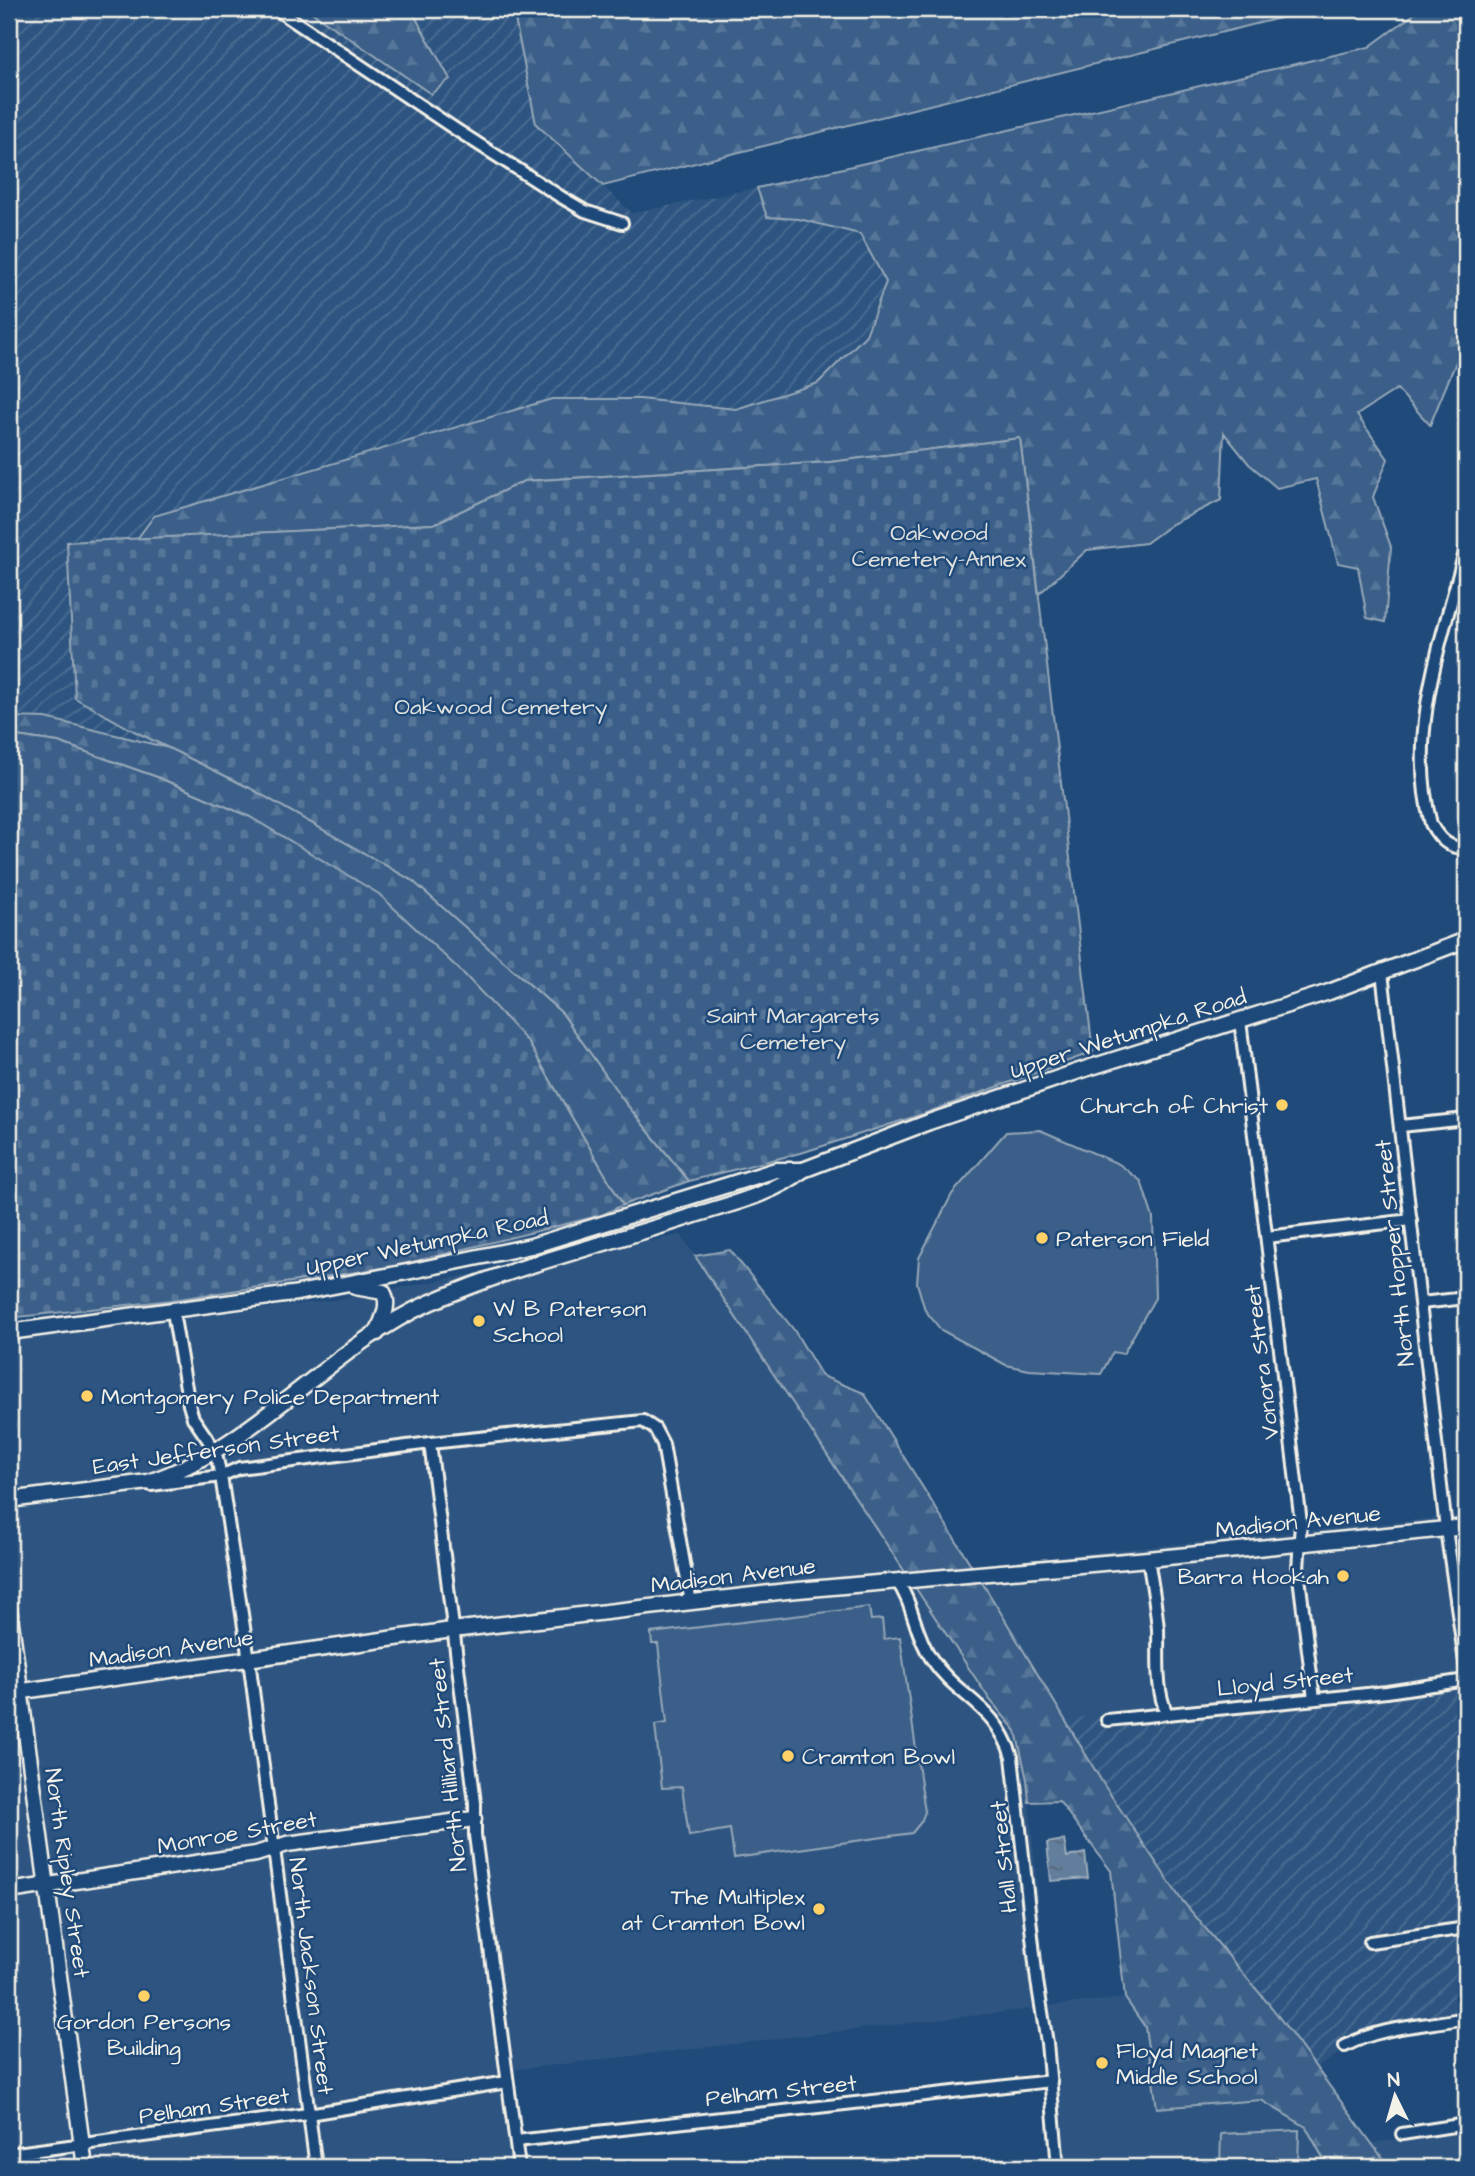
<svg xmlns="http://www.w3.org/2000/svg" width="1475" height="2176" font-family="'Architects Daughter',sans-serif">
<defs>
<pattern id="industrial-furrows" width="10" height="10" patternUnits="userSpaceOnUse" patternTransform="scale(1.75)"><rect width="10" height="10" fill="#2d5581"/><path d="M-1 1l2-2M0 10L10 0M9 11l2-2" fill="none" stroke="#4c6e93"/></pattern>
<pattern id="forest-firs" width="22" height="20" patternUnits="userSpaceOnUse" patternTransform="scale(1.75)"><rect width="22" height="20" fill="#3a5f88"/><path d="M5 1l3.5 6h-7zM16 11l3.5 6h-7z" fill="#577699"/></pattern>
<pattern id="cemetery-stones" width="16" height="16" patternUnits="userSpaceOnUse" patternTransform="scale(1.75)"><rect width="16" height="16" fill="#3a5f88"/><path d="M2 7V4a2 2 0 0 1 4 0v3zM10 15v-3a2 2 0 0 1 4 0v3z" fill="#577699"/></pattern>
<pattern id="water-ripples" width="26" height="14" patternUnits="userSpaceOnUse" patternTransform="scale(1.75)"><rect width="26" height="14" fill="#627e9d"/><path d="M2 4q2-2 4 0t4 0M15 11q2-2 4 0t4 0" fill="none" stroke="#58687a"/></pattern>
</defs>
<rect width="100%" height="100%" fill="#1f4a7a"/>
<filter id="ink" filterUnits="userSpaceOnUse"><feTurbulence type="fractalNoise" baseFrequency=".0143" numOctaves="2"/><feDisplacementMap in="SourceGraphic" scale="14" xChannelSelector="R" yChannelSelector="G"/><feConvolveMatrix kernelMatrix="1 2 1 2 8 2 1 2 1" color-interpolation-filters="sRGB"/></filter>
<g filter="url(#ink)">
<!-- built -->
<g fill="#2d5581">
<polygon points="681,1235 990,1700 1016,1732 1027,1780 1048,2006 1125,1998 1145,2027 1157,2107 1261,2100 1306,2127 1328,2167 1066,2167 1048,2007 513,2070 526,2167 9,2167 9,1340 341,1299"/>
<polygon points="1466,1515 1466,1676 1064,1719 971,1565"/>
<polygon points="1466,2130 1466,2167 1389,2167 1372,2143"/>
</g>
<!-- industrial -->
<g fill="url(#industrial-furrows)">
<polygon points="9,9 307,9 431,94 414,9 513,9 536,124 632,213 757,188 767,217 799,219 861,233 886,283 866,335 818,382 736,409 640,399 154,516 137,539 67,542 134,731 169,748 46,718 9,717"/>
<polygon points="1462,1676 1466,1712 1466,2024 1362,2040 1317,2067 1273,2008 1180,1898 1105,1785 1064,1719"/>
</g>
<!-- grass -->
<g fill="#3a5f88" stroke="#97a8b8" stroke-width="2">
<polygon points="1040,1130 1119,1164 1141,1181 1153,1218 1155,1298 1123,1354 1113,1352 1101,1374 1029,1370 1006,1365 941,1330 925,1310 917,1283 919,1258 952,1194 1006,1132"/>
<polygon points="869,1607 871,1620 882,1619 884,1639 900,1637 925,1812 921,1822 912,1833 734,1858 730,1829 689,1836 682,1787 662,1788 655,1725 667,1723 658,1644 652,1644 651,1633"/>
<polygon points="1299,2130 1298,2167 1220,2167 1221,2134"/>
</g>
<!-- forest -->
<g fill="url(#forest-firs)" stroke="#97a8b8" stroke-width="2">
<polygon points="307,9 414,9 413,13 450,79 431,94"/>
<polygon points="513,9 1316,9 603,186 536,124"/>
<polygon points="1421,9 1466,9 1466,338 1430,425 1397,389 1357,415 1388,459 1373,497 1391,547 1385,622 1367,618 1358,567 1338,563 1316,479 1277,488 1249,464 1224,433 1221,500 1172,524 1146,543 1087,550 1039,594 1020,438 830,462 524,481 434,524 137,539 154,516 552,399 640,399 736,409 818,383 866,335 886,282 860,234 799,219 767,217 757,188 1369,47"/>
<polygon points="9,717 46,718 169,748 248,787 413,881 562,1013 624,1101 689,1181 623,1205 528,1042 250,817 157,777 58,742 9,735"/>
<polygon points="730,1250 794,1330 822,1376 864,1393 1001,1613 1104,1785 1180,1898 1273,2009 1389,2167 1328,2167 1306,2127 1261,2100 1157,2108 1145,2027 1125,1998 1111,1871 1059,1801 1029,1802 1027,1780 1016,1731 990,1700 695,1256"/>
</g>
<!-- cemetery -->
<g fill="url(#cemetery-stones)" stroke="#97a8b8" stroke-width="2">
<polygon points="1020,438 1093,1052 923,1114 804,1152 689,1181 624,1101 562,1013 413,881 248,787 134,731 75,698 67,542 434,524 524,481 830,462"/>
<polygon points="9,735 58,742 157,777 250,817 379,894 464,974 528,1042 623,1205 602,1215 396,1266 173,1300 9,1318"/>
</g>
<!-- water -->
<polygon fill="url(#water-ripples)" stroke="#9cacbb" stroke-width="2" points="1064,1840 1067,1857 1085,1853 1088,1878 1051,1881 1047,1843"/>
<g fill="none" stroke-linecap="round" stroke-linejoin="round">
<!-- street casing -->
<g stroke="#f4f1e8" stroke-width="16">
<g id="street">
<polyline points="276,9 455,129 561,197 585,211 622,223"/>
<path d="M1466,548C1443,637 1406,731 1431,824C1439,839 1449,849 1466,848"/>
<polyline points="1382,972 1446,1529 1466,1669"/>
<polyline points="1240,1020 1301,1523 1298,1569 1314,1699"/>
<polyline points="1401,1126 1466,1119"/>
<polyline points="1267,1237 1411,1220"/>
<polyline points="1421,1303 1466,1298"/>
<polyline points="173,1312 189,1405 193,1418 215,1450 221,1476 249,1660 316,2167"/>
<polyline points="430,1443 475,1803 475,1835 519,2167"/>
<polyline points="151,1485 221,1476 239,1468 430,1443 643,1421 655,1429 663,1444 691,1603"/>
<path d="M1148,1559C1152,1582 1156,1606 1158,1629C1159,1658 1155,1688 1167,1714"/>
<path d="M896,1580C914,1604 914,1633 931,1658C958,1699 994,1702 1012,1757L1037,1981L1047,2043L1058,2167"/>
<polyline points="1107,1720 1387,1692 1466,1680"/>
<polyline points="1370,1942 1466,1928"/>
<path d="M1345,2046C1381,2026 1426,2026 1466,2018"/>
<polyline points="1402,2134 1466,2124"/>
<polyline points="516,2141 1051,2081"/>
<polyline points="9,2154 308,2114 507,2082"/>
</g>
</g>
<!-- secondary casing -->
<g stroke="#f4f1e8" stroke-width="19">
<g id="secondary">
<path d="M355,1287L383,1292C391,1305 382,1320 377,1333"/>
<polyline points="9,1332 292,1294 412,1271 531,1246 776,1170 803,1170"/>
<path d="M9,1500L148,1482C252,1449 330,1347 429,1303C513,1266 604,1245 692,1216C730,1204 772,1195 803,1170L929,1122L1085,1069L1329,992L1466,940"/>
<polyline points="9,1608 85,2167"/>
<polyline points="9,1693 452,1630 787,1591 1148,1559 1466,1527"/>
<polyline points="9,1891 256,1854 287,1844 474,1819"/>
</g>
</g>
<!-- street -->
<use href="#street" stroke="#1f4a7a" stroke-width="10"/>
<!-- secondary -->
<use href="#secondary" stroke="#1f4a7a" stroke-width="14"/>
</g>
</g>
<!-- markers -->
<g fill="#ffd166" stroke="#1f4a7a" stroke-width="2.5">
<circle cx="1282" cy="1105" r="7"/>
<circle cx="1042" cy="1238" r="7"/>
<circle cx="479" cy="1321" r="7"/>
<circle cx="87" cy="1396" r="7"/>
<circle cx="1343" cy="1576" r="7"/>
<circle cx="788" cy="1756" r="7"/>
<circle cx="819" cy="1909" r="7"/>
<circle cx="144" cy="1996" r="7"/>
<circle cx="1102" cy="2063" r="7"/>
</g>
<g text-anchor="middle" stroke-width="5" stroke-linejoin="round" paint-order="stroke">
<!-- park labels -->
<g font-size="23" fill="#e1e2de" stroke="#1f4a7a">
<text x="939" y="540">Oakwood<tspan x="939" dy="26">Cemetery-Annex</tspan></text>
<text x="501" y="714">Oakwood Cemetery</text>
<text x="793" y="1023">Saint Margarets<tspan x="793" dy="26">Cemetery</tspan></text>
</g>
<!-- street labels -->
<g font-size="23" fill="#f4f1e8" stroke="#1f4a7a">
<text transform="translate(1128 1033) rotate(-18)" y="8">Upper Wetumpka Road</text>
<text transform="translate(427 1242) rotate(-12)" y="8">Upper Wetumpka Road</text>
<text transform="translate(1394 1253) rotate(-96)" y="8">North Hopper Street</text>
<text transform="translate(1261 1362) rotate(-97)" y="8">Vonora Street</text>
<text transform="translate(216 1449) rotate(-8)" y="8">East Jefferson Street</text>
<text transform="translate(1298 1521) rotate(-6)" y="8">Madison Avenue</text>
<text transform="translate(733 1575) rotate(-7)" y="8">Madison Avenue</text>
<text transform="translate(171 1648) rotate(-8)" y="8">Madison Avenue</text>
<text transform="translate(1285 1681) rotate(-6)" y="8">Lloyd Street</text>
<text transform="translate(447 1765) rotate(-96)" y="8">North Hilliard Street</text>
<text transform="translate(237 1832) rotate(-10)" y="8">Monroe Street</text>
<text transform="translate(1003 1857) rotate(-96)" y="8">Hall Street</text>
<text transform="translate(68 1873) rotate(82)" y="8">North Ripley Street</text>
<text transform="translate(312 1976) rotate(83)" y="8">North Jackson Street</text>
<text transform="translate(781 2090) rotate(-6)" y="8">Pelham Street</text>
<text transform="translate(214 2105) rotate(-8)" y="8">Pelham Street</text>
</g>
<!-- poi labels -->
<g font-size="23" fill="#f4f1e8" stroke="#1f4a7a" text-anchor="start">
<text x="1268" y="1113" text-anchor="end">Church of Christ</text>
<text x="1056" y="1246">Paterson Field</text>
<text x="493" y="1316">W B Paterson<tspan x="493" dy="26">School</tspan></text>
<text x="101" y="1404">Montgomery Police Department</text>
<text x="1329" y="1584" text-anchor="end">Barra Hookah</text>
<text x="802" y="1764">Cramton Bowl</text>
<text x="805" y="1904" text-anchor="end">The Multiplex<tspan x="805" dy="26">at Cramton Bowl</tspan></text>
<text x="144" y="2029" text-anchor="middle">Gordon Persons<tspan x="144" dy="26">Building</tspan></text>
<text x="1116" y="2058">Floyd Magnet<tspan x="1116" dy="26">Middle School</tspan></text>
</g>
</g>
<!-- margin -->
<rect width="1475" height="2176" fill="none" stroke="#1f4a7a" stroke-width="35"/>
<rect x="18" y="18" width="1440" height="2141" fill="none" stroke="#f4f1e8" stroke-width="2.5" filter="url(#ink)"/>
<!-- north arrow -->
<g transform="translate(1395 2096) rotate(355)" stroke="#1f4a7a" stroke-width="5" paint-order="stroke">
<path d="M0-5L12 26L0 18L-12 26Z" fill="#f4f1e8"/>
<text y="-10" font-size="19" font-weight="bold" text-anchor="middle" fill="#f4f1e8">N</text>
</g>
</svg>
